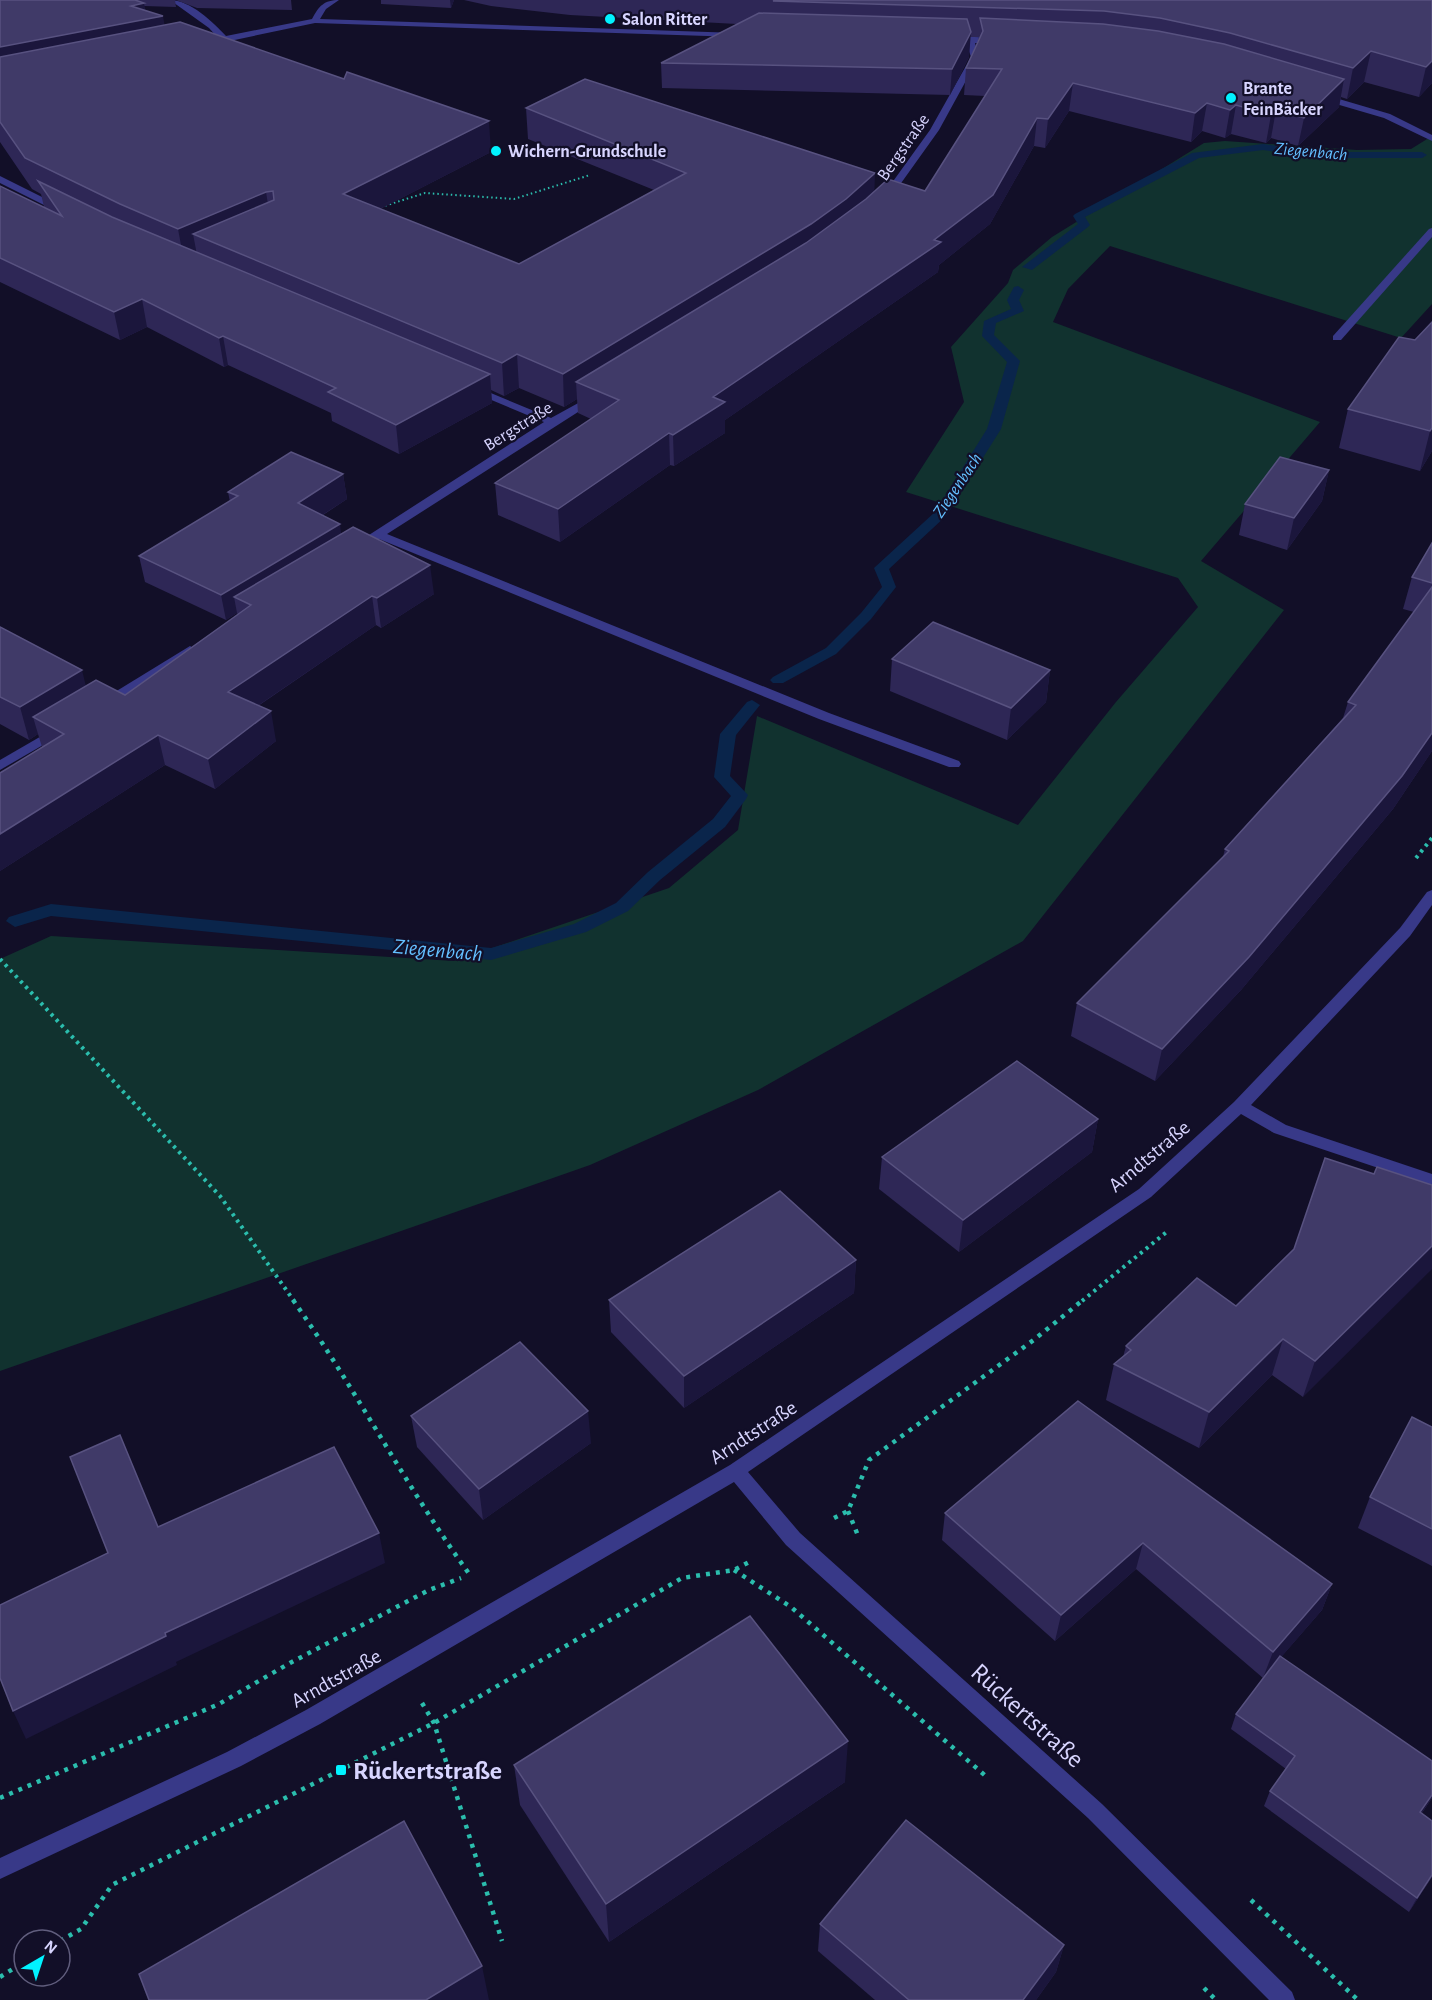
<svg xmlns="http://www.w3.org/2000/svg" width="1432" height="2000" font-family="'Alegreya Sans',sans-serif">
<rect width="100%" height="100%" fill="#120f28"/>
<!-- green -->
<polygon fill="#11322f" points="1432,136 1432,304 1401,338 1110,246 1068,289 1053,322 1320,422 1201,561 1284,610 1023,941 758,1090 590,1165 0,1371 0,959 51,936 454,961 669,888 738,830 757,716 1018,825 1116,702 1198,607 1178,578 906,492 964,402 951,347 1008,283 1013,270 1052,237 1204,143 1225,141 1357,150 1411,149"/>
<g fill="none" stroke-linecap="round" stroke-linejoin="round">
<!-- stream -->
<g fill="#0a254b" fill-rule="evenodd">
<polygon points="1263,144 1325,152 1422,152 1427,155 1422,158 1325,158 1263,150 1199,158 1085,217 1090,225 1088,227 1032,270 1022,267 1078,224 1073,216 1075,214 1192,153"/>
<polygon points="1018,286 1024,290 1019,300 1024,311 996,323 994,335 1020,361 1001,429 947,515 889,569 896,587 871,619 836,654 783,683 773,683 770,680 773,677 826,648 861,613 882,587 874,568 935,512 987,429 1007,362 982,336 984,321 1011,309 1007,300 1014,287"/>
<polygon points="752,700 760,705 736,735 730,776 748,795 746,799 725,827 660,880 628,911 586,932 491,960 51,916 15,927 6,921 9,917 51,904 491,948 574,924 616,903 648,872 713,819 731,796 714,777 720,734 747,702"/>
</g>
<!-- path-far2 -->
<polyline stroke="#2bbdad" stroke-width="2" stroke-dasharray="1.5 3" stroke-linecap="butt" points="381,207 425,193 514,199 590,175"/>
<!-- path-far1 -->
<g stroke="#2bbdad" stroke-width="4" stroke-dasharray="3 4.5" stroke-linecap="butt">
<polyline points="1416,858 1432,838"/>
<polyline points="0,959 220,1196 294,1301"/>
<polyline points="1082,1301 1169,1230"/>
</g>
<!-- path -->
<g stroke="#2bbdad" stroke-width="4.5" stroke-dasharray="4 6" stroke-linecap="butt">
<path d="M293,1300C356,1389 406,1487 470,1575"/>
<polyline points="848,1511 859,1538"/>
<polyline points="834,1518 848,1511 869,1460 1035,1339 1083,1300"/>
<polyline points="734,1570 791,1607 988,1778"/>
<polyline points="422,1703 434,1723 502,1941"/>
<polyline points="0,1798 219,1704 290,1663 429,1590 461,1578"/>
<polyline points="1251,1900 1358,2000"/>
<polyline points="60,1941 81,1929 112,1885 434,1723 682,1578 734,1570 753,1560"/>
<polyline points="0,1977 24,1962"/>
<polyline points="1204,1988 1216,2000"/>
</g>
<!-- minor -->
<g fill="#383988" fill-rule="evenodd">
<path d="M170,0C190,0 213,22 226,36L312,19C319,6 324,0 339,0L326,9L320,19L738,33L742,35L738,37L315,23L206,46L202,43L203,41L218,38L209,28Z"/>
<polygon points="951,36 999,38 1003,41 999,44 975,43 979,57 939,130 889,200 883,200 881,198 930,130 971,57 966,42 948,41 947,39"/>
<polygon points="1322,94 1390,114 1432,135 1432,141 1384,118 1319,99 1319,95"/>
<polygon points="0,176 62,207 64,209 56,211 0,183"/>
<polygon points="1432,228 1432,237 1341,340 1333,340 1333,336 1429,229"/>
<polygon points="474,386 551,418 591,396 600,398 387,534 829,713 959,761 961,764 959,767 949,767 819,719 379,539 363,550 355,550 355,544 544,422 470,391 469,389"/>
<polygon points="190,646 196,650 194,653 108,706 103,707 97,703"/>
<polygon points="57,727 62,728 64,731 62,734 0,770 0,760"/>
<polygon points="1432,890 1432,905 1410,936 1251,1105 1286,1125 1432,1174 1432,1186 1274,1133 1241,1114 1151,1197 748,1472 800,1533 1102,1804 1292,1992 1295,2000 1269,2000 1088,1818 786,1545 734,1482 320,1724 241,1766 0,1879 0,1858 227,1752 306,1710 730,1465 1139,1189 1234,1102 1400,928 1427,892"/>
</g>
</g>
<!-- wall -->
<g fill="#2e2756">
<polygon points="0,0 175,0 176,7 144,6 145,10 164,25 491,152 380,209 519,264 654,190 528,139 526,108 874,191 925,191 985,96 964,95 966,68 978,41 979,37 970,37 969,57 950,95 662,88 661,63 737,24 570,15 491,6 464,0 1432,0 1432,83 1419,97 1364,82 1347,99 1341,97 1339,107 1298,146 1271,138 1266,143 1231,134 1225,138 1202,131 1191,142 1069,111 1045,148 1034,146 990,224 939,265 938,272 725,420 725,433 674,466 670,465 560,542 498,515 495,483 591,419 578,413 577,399 564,407 519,388 504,396 491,390 492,403 399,454 332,421 331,413 228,365 224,367 147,327 120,340 0,282 0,186 44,207 41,194 32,189 0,142"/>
<polygon points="176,0 291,0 292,10 197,8"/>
<polygon points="381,0 454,0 451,8 381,4"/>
<polygon points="1432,322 1432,451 1420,471 1339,448 1348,409"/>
<polygon points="1329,470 1322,501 1287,550 1239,535 1245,504"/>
<polygon points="343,474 347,499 323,515 341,534 434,594 381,628 376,625 258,706 276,741 215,789 165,765 0,871 0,773 42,747 38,734 29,740 0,724 0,627 86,686 125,695 238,615 237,613 226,620 145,582 139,556 230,502 228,492"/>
<polygon points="1432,543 1432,751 1393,809 1241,990 1155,1081 1071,1036 1077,1003 1223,857 1225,849 1343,718 1348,702 1414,612 1403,609 1412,577"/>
<polygon points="892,659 1050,670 1046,702 1007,740 890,691"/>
<polygon points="1098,1119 1092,1152 959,1252 879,1189 882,1157"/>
<polygon points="1374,1174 1432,1185 1303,1397 1272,1375 1199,1448 1106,1400 1114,1364 1123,1357 1126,1346 1236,1306"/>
<polygon points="856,1260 854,1293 684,1408 611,1332 609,1300"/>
<polygon points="1078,1401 1332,1584 1322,1610 1281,1657 1432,1761 1432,1798 1422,1813 1432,1821 1432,1877 1409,1912 1264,1806 1270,1791 1286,1769 1231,1729 1236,1714 1263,1678 1136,1569 1055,1641 942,1540 945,1513"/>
<polygon points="411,1416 591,1443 483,1520 417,1447"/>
<polygon points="1432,1427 1432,1566 1358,1528 1370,1497"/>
<polygon points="514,1765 845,1782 609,1942 520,1805"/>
<polygon points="820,1924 1064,1945 1056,1972 1036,2000 875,2000 818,1951"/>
</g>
<!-- shaded-wall -->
<g fill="#1b163c">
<polygon points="450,0 454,0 451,8"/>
<polygon points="144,3 147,19 163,16 168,45 0,78 0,47 131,6"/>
<polygon points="971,32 969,57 950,95 952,69"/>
<polygon points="1371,51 1364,82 1347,99 1353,68"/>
<polygon points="1432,61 1432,83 1419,97 1426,67"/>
<polygon points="1344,79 1339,107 1298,146 1304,118"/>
<polygon points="1073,83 1069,111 1045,148 1048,119"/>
<polygon points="1207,103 1202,131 1191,142 1195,113"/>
<polygon points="1236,105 1231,134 1225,138 1230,110"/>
<polygon points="1276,110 1271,138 1266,143 1271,115"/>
<polygon points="1037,118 1034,146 990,224 939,265 938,272 725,420 725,433 674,466 673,435 713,397"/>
<polygon points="489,121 491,152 347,226 343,194"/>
<polygon points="875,173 874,204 576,382 577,399 564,407 563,374"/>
<polygon points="266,192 271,223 193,234 197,255 184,261 178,229"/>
<polygon points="142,299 147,327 120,340 114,312"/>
<polygon points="223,336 228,365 224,367 219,338"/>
<polygon points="517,354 519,388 504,396 502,363"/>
<polygon points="490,374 492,403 399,454 396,425"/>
<polygon points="1432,428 1432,451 1420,471 1430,431"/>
<polygon points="669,433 670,465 560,542 558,509"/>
<polygon points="1329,470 1322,501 1287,550 1294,518"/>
<polygon points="343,474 347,499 302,528 298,503"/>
<polygon points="340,524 343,549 234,597 237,613 226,620 221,595"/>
<polygon points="430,565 434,594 381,628 377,598"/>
<polygon points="372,596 376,625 234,722 228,692"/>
<polygon points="82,670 90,703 33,717 38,734 29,740 20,707"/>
<polygon points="1050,670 1046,702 1007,740 1011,708"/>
<polygon points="271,711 276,741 215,789 208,759"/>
<polygon points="1432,733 1432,751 1393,809 1241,990 1155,1081 1162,1049"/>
<polygon points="158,735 165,765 0,871 0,834"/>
<polygon points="1098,1119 1092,1152 959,1252 963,1220"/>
<polygon points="1432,1246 1432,1269 1303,1397 1315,1361"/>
<polygon points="856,1260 854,1293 684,1408 684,1376"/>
<polygon points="1283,1339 1272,1375 1199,1448 1209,1412"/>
<polygon points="588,1411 591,1443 483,1520 479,1489"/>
<polygon points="379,1533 385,1563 176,1662 177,1665 26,1739 13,1711 165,1633"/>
<polygon points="1143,1543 1136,1569 1055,1641 1061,1615"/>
<polygon points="1332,1584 1322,1610 1263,1678 1273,1652"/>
<polygon points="848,1741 845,1782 609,1942 606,1904"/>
<polygon points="1432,1795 1432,1798 1412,1827 1420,1812"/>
<polygon points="1432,1875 1432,1877 1409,1912 1417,1898"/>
<polygon points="1064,1945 1056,1972 1036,2000 1023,2000"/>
<polygon points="482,1966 489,2000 426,2000"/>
</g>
<!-- building -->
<g fill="#403a68" stroke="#585280" stroke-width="1.5">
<polygon points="0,0 135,0 144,3 131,6 163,16 0,47"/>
<polygon points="776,0 1432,0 1432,61 1426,67 1371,51 1353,68 1230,33 1160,18 1104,11 773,1"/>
<polygon points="759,13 967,19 971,32 952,69 661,63"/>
<polygon points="980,18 1103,24 1158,31 1224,44 1344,79 1304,118 1276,110 1271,115 1236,105 1230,110 1207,103 1195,113 1073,83 1048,119 1037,118 993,195 934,240 941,242 713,397 725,402 673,435 669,433 558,509 495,483 619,400 576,382 806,243 866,199 888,179 925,191 1002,69 966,68 983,31"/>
<polygon points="180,22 344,79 347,72 489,121 343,194 519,264 686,173 526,108 585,79 875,173 846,199 811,224 563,374 517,354 502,363 193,234 274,200 273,191 266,192 178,229 120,204 25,158 0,122 0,57"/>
<polygon points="38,181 112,217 490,374 396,425 328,392 336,388 223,336 219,338 142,299 114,312 0,258 0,186 62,216"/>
<polygon points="1432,322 1432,428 1430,431 1348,409 1399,337 1415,340"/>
<polygon points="291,452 343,474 298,503 340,524 221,595 139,556 238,496 228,492"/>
<polygon points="1280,457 1329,470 1294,518 1245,504"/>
<polygon points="353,527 430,565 377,598 372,596 228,692 271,711 208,759 158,735 0,834 0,773 64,734 33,717 96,680 125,695 251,605 234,597"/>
<polygon points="1432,543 1432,583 1412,577"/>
<polygon points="1432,587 1432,733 1402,776 1249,957 1162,1049 1077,1003 1229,851 1225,849 1356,705 1348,702"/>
<polygon points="933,622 1050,670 1011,708 892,659"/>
<polygon points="0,627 82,670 20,707 0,697"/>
<polygon points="1017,1061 1098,1119 963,1220 882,1157"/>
<polygon points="1325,1158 1374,1174 1377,1167 1432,1185 1432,1246 1315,1361 1283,1339 1209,1412 1114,1364 1131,1350 1126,1346 1197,1278 1236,1306 1294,1249"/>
<polygon points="780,1191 856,1260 684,1376 609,1300"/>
<polygon points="520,1342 588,1411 479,1489 411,1416"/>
<polygon points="1078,1401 1332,1584 1273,1652 1143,1543 1061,1615 945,1513"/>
<polygon points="1412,1417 1432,1427 1432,1529 1370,1497"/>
<polygon points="120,1435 158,1527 334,1447 379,1533 165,1633 166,1636 13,1711 0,1678 0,1605 108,1553 70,1457"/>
<polygon points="750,1616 848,1741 606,1904 514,1765"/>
<polygon points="1280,1656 1432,1761 1432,1795 1420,1812 1432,1821 1432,1875 1417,1898 1270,1791 1295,1756 1236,1714"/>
<polygon points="906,1820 1064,1945 1023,2000 909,2000 820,1924"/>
<polygon points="404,1821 482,1966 426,2000 149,2000 139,1974"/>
</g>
<!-- markers -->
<g fill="#01f2ff" stroke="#120f28" stroke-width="2">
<circle cx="610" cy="19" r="6"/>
<circle cx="1231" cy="98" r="6"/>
<circle cx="496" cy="151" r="6"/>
<rect x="335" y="1764" width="12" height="12" rx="3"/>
</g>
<g text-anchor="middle" stroke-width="4.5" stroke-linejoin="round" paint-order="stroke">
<!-- far-poi labels -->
<g font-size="18" font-weight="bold" fill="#d8d5ff" stroke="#120f28" text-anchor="start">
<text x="622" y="25">Salon Ritter</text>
<text x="1243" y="94">Brante<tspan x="1243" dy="21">FeinBäcker</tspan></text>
<text x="508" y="157">Wichern-Grundschule</text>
</g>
<!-- far-street labels -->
<g font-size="18" fill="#d8d5ff" stroke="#120f28">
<text transform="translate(903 147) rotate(-55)" y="6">Bergstraße</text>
<text transform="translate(518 426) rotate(-32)" y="6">Bergstraße</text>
</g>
<!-- far-water labels -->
<g font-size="18" font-style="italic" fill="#63bfff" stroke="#120f28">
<text transform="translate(1311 151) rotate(5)" y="6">Ziegenbach</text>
<text transform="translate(957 485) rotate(-56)" y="6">Ziegenbach</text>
</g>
<!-- street labels -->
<g font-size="21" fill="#d8d5ff" stroke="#120f28">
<text transform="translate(1149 1156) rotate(-40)" y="7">Arndtstraße</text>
<text transform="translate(753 1432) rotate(-33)" y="7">Arndtstraße</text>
<text transform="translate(336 1678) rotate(-29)" y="7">Arndtstraße</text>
</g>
<!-- water labels -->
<g font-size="22" font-style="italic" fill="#63bfff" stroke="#120f28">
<text transform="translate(438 949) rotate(5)" y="8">Ziegenbach</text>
</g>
<!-- near-street labels -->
<g font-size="26" fill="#d8d5ff" stroke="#120f28">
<text transform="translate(1028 1715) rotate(42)" y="9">Rückertstraße</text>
</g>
<!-- near-poi labels -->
<g font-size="26" font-weight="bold" fill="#d8d5ff" stroke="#120f28" text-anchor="start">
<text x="353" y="1779">Rückertstraße</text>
</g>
</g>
<!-- north arrow -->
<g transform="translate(42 1958) rotate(39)"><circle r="28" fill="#120f28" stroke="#615e7e" stroke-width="1.5"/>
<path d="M0-4.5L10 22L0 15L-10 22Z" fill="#01f2ff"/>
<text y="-9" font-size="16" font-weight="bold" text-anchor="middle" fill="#d8d5ff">N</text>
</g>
</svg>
